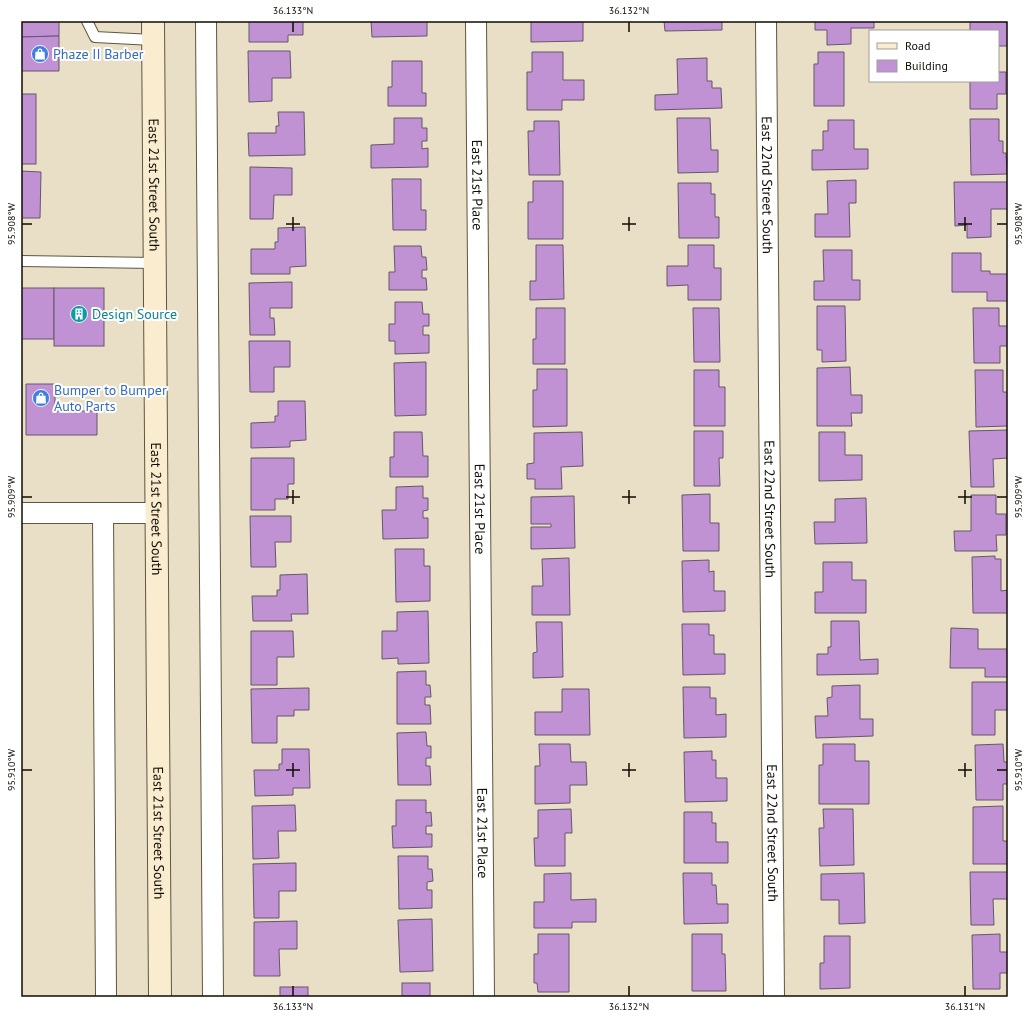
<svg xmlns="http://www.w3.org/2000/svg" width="1029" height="1018" font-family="'PT Sans',sans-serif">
<rect width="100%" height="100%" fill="#e8dfc6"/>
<!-- building -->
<g fill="#c092d4" stroke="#65576b">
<polygon points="21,21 59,21 59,36 21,37"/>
<polygon points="249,21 303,21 303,35 288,35 288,42 249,42"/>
<polygon points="371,21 427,21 427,36 372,37"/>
<polygon points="531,21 583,21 583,41 531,42"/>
<polygon points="664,21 722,21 722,30 665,31"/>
<polygon points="815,21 874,21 874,28 851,28 851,44 827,45 827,30 815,30"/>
<polygon points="970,21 1006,21 1006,23 1008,23 1008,46 998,46 998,31 970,31"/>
<polygon points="59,36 59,71 21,71 21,37"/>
<polygon points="248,51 290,51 291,78 272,78 272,101 249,102"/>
<polygon points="532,52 563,52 563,80 584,80 584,100 562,100 562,110 527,110 527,72 532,72"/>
<polygon points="818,52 844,52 844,106 814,106 814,64 818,64"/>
<polygon points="707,58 707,81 712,81 712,88 721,88 722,108 655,110 655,95 678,94 677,59"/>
<polygon points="392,61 422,61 422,93 426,93 426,106 388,106 388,87 392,87"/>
<polygon points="998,72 1006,72 1006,94 997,94 997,109 970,109 970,81 998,81"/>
<rect x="21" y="94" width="15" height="70"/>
<polygon points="278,112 304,112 305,155 249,156 248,133 276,133 276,126 279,126"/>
<polygon points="394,118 422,118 422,128 427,128 427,141 422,141 422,149 428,148 428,167 371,168 371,145 394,144"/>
<polygon points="677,118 710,118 711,150 718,150 718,172 678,173"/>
<polygon points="970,119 999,119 999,141 1003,141 1003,153 1006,153 1007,174 971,175"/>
<polygon points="828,120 854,120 854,149 868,149 868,169 812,170 812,150 823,150 823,131 828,131"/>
<polygon points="534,121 559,121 560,175 529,175 528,131 534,131"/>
<polygon points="250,167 292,168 292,195 274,195 273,219 250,219"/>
<polygon points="21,171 41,172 40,218 21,218"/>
<polygon points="392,179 421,179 421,210 426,210 426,230 393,230"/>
<polygon points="856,180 856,203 849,203 850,237 815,237 815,214 828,214 827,181"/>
<polygon points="533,181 563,181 563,239 528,239 528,202 533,202"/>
<polygon points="954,182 1007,182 1008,209 991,209 991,237 967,238 967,225 955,226"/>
<polygon points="678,183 711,183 711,194 715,194 715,217 719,217 719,238 679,238"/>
<polygon points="305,227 306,266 290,267 290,274 251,274 251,249 275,249 275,242 278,242 278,228"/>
<polygon points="536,245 563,245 564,299 530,300 530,281 536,281"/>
<polygon points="688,245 714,245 714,268 721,268 721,300 688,300 688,285 667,286 667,266 688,266"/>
<polygon points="394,246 421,246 422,257 426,257 427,270 422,270 422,278 426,278 427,290 389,290 389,272 395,272"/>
<polygon points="823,250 852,250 852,280 860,280 860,300 814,300 814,281 824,281"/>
<polygon points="952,253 981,253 981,271 990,271 990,274 1008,274 1008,301 987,301 987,292 952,292"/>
<polygon points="292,282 292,308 270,308 270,318 274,318 275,335 250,335 249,283"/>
<rect x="21" y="288" width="33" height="51"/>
<rect x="54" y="288" width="50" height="58"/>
<polygon points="395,302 422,302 423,314 429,314 429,326 423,326 423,335 429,335 429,353 395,354 395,341 389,341 389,324 395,324"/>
<polygon points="817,306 845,306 846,361 822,362 822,350 817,350"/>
<polygon points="536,308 565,308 565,364 533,364 533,339 536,339"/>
<polygon points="693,308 719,308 720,362 694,362"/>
<polygon points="973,308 999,308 999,326 1008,326 1008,346 1000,346 1000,363 974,363"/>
<polygon points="249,341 290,341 290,367 274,367 274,392 250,392"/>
<polygon points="426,362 426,415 395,416 394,363"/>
<polygon points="850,367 851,395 862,395 862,413 851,413 852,426 817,426 817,368"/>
<polygon points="537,369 567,369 567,426 533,427 533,390 537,390"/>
<polygon points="694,370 719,370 719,387 725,387 725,426 694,426"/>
<polygon points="975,370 1003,370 1003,392 1008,392 1008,426 976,427"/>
<polygon points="26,384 55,384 55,411 97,411 97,435 26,435"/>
<polygon points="278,401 305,401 306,440 290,441 290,447 251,448 251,423 275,422 275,416 278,416"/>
<polygon points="1008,430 1008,458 993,459 994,487 971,487 969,431"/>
<polygon points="694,431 723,431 723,458 719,458 720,486 694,486"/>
<polygon points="394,432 422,432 423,456 428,456 428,477 390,477 390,457 394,457"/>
<polygon points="582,432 583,466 561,467 562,489 535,489 535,479 527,479 527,464 534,463 534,433"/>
<polygon points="819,432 845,432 845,455 862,455 862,480 819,481"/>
<polygon points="251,458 294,458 294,484 288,484 288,499 275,499 275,510 251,510"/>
<polygon points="423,486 423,498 428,498 428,510 423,511 423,518 428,518 428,538 383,539 382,510 396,510 396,487"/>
<polygon points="710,494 710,523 719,523 719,551 683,551 682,495"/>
<polygon points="971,495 996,495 996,514 1006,514 1006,535 996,535 997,551 955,551 954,531 971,531"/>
<polygon points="574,496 575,548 531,549 531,527 551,527 551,524 531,524 531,497"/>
<polygon points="866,498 867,543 815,544 814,522 835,522 835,499"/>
<polygon points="250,516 291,516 291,542 275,542 276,567 251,567"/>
<polygon points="395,549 424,549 424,566 430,566 430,601 396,602"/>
<polygon points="995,556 995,559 1001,559 1001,591 1008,590 1008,613 973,613 972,557"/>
<polygon points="569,558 570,615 532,615 532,586 543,586 542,559"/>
<polygon points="709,560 709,572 714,571 714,591 725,591 725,611 683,612 682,561"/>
<polygon points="823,562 852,562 852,580 866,580 866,613 815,613 815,592 823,592"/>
<polygon points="307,574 308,614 291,614 292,621 253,621 252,596 277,596 277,590 280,590 280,575"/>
<polygon points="428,611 429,663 398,664 398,658 382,659 382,631 397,631 397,612"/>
<polygon points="831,621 859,621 860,660 878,659 878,674 817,675 817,654 828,654 828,647 831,647"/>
<polygon points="536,622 562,622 563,677 533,678 533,653 537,652"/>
<polygon points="682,624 709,624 709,635 714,635 714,654 725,654 725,674 683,675"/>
<polygon points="951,628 978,629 978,649 1008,649 1008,677 985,677 985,668 950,668"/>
<polygon points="251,631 293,631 294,657 277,657 277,685 251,685"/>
<polygon points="426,671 426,685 430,685 431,697 425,697 425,705 430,705 431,724 397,724 397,672"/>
<polygon points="972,682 1008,682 1008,710 995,710 995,735 972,735"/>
<polygon points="860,685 860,719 873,719 873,736 816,738 815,716 828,716 827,698 832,697 832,686"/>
<polygon points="683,687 710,687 710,698 716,698 716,715 726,714 726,737 684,738"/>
<polygon points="309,688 309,710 294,710 294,716 277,716 277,743 252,743 251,689"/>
<polygon points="562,689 589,689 590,735 535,735 535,712 562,712"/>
<polygon points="426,732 427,746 431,746 431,758 426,758 426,766 430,766 431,785 398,785 397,733"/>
<polygon points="539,744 570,744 571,762 586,762 587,785 570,785 570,803 535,804 535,766 540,766"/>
<polygon points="823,744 855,744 855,761 869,761 869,804 819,804 819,765 823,765"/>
<polygon points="1003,744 1004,762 1008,762 1008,784 1003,784 1003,800 976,800 975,745"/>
<polygon points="282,749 309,749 310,788 293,788 293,795 255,796 254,770 279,770 279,764 282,764"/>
<polygon points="712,751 712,760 716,760 716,778 727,778 727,801 685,802 684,752"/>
<polygon points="396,800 426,800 426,813 431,812 432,826 426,826 426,834 432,834 432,847 393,848 392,826 396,826"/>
<polygon points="295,805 296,831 278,831 279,858 253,859 252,806"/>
<polygon points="1003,806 1003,841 1008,841 1008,864 973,864 973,807"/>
<polygon points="571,809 572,833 565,833 565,866 535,866 534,838 538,838 538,810"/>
<polygon points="823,809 853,809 854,865 820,866 819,828 824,828"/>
<polygon points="684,812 712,812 712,823 716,823 716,842 728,842 728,863 684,863"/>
<polygon points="398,856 428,856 428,869 432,869 433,881 427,882 427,890 432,890 432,908 399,909"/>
<polygon points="296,863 296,891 279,891 279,918 254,918 253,864"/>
<polygon points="970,872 1008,872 1008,899 993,899 994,925 971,925"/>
<polygon points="571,873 571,900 596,899 596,922 572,922 572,928 534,928 534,902 544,902 544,874"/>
<polygon points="683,873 712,873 712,885 716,885 717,904 728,904 728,923 684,924"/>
<polygon points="864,873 865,923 839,924 839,900 821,900 821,874"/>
<polygon points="432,919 433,971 400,972 398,920"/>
<polygon points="297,921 297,949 279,949 280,976 254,976 254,922"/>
<polygon points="538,934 569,934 569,992 538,992 537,983 534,983 534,954 538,954"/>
<polygon points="692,934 722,934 722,954 725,954 726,991 692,991"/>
<polygon points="1000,934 1000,952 1008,952 1008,973 1000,973 1000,989 973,989 972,935"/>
<polygon points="824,936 850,936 850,988 820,989 820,963 824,963"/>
<rect x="402" y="983" width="28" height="14"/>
<rect x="280" y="987" width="28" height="10"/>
</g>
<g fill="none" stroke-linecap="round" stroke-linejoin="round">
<!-- service casing -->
<g stroke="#5e5640" stroke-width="12">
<g id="service">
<polyline points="87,21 95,37 153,40"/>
<polyline points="21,261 155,263"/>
</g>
</g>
<!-- minor casing -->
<g stroke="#5e5640" stroke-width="22">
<g id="minor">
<polyline points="206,21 213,997"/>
<path id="s1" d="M476,21L484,997"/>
<path id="s2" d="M766,21L774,997"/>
<polyline points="21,513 156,513"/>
<polyline points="103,513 106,997"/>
</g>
</g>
<!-- secondary casing -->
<g stroke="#5e5640" stroke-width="24">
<g id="secondary">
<path id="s3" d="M153,21L160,997"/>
</g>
</g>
<!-- service -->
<use href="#service" stroke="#fff" stroke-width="10"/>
<!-- minor -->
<use href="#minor" stroke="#fff" stroke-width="20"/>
<!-- secondary -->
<use href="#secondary" stroke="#f9eccf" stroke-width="22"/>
</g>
<!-- ticks -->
<path fill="none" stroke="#100d05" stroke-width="1.5" d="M293,22V32M629,22V32M293,217V231M629,217V231M965,217V231M22,224H32M286,224H300M622,224H636M958,224H972M997,224H1007M293,490V504M629,490V504M965,490V504M22,497H32M286,497H300M622,497H636M958,497H972M997,497H1007M293,763V777M629,763V777M965,763V777M22,770H32M286,770H300M622,770H636M958,770H972M997,770H1007M293,986V996M629,986V996M965,986V996"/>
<!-- icons -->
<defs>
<g id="shop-disc" transform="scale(0.9)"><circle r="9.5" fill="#3f7fe0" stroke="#fff"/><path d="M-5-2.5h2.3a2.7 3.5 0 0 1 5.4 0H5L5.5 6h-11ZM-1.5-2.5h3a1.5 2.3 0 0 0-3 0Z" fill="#fff"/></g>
<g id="building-disc" transform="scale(0.9)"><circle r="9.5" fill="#0f9aa8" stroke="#fff"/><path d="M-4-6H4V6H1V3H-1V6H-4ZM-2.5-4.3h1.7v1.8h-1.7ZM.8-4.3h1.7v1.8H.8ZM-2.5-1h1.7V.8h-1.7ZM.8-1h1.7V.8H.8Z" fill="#fff"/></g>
</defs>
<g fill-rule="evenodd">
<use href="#shop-disc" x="40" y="54"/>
<use href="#building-disc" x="79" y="314"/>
<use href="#shop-disc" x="41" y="398"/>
</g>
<g text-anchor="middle" stroke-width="4" stroke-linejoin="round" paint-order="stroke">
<!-- shop labels -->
<g font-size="14" fill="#366cbe" stroke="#fff" text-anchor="start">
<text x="53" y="59">Phaze II Barber</text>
<text x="54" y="395">Bumper to Bumper<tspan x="54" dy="16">Auto Parts</tspan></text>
</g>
<!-- street labels -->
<g font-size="14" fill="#100d05" stroke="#fff">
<text dy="5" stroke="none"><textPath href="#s3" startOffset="164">East 21st Street South</textPath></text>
<text dy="5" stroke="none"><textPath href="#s1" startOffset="164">East 21st Place</textPath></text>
<text dy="5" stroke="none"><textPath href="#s2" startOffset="164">East 22nd Street South</textPath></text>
<text dy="5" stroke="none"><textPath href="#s3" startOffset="488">East 21st Street South</textPath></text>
<text dy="5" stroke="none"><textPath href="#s1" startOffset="488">East 21st Place</textPath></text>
<text dy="5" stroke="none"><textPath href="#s2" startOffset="488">East 22nd Street South</textPath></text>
<text dy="5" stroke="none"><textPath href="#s3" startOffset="812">East 21st Street South</textPath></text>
<text dy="5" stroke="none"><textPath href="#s1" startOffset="812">East 21st Place</textPath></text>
<text dy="5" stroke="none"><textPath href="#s2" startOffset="812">East 22nd Street South</textPath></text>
</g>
<!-- culture labels -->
<g font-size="14" fill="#0d838f" stroke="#fff" text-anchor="start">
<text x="92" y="319">Design Source</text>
</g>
</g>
<!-- border -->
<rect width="1029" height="1018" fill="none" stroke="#ffffff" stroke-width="44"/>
<!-- legend -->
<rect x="869" y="30" width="130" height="52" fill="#ffffff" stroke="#9f9e9b"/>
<rect x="877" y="43" width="20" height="6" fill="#f9eccf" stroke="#9f9e9b"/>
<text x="905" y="50" font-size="12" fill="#100d05">Road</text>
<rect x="877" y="60" width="20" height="12" fill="#c092d4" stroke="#9f9e9b"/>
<text x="905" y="70" font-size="12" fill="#100d05">Building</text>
<rect x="22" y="22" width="985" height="974" fill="none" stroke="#100d05" stroke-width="1.5"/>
<g font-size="10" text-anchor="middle" fill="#100d05">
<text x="293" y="14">36.133°N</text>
<text x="629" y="14">36.132°N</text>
<text transform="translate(1018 224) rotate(-90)" y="4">95.908°W</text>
<text transform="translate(11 224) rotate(-90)" y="4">95.908°W</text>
<text transform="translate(1018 497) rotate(-90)" y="4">95.909°W</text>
<text transform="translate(11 497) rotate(-90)" y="4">95.909°W</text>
<text transform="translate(1018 770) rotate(-90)" y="4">95.910°W</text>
<text transform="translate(11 770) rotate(-90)" y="4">95.910°W</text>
<text x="293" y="1010">36.133°N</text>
<text x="629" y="1010">36.132°N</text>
<text x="965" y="1010">36.131°N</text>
</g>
</svg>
